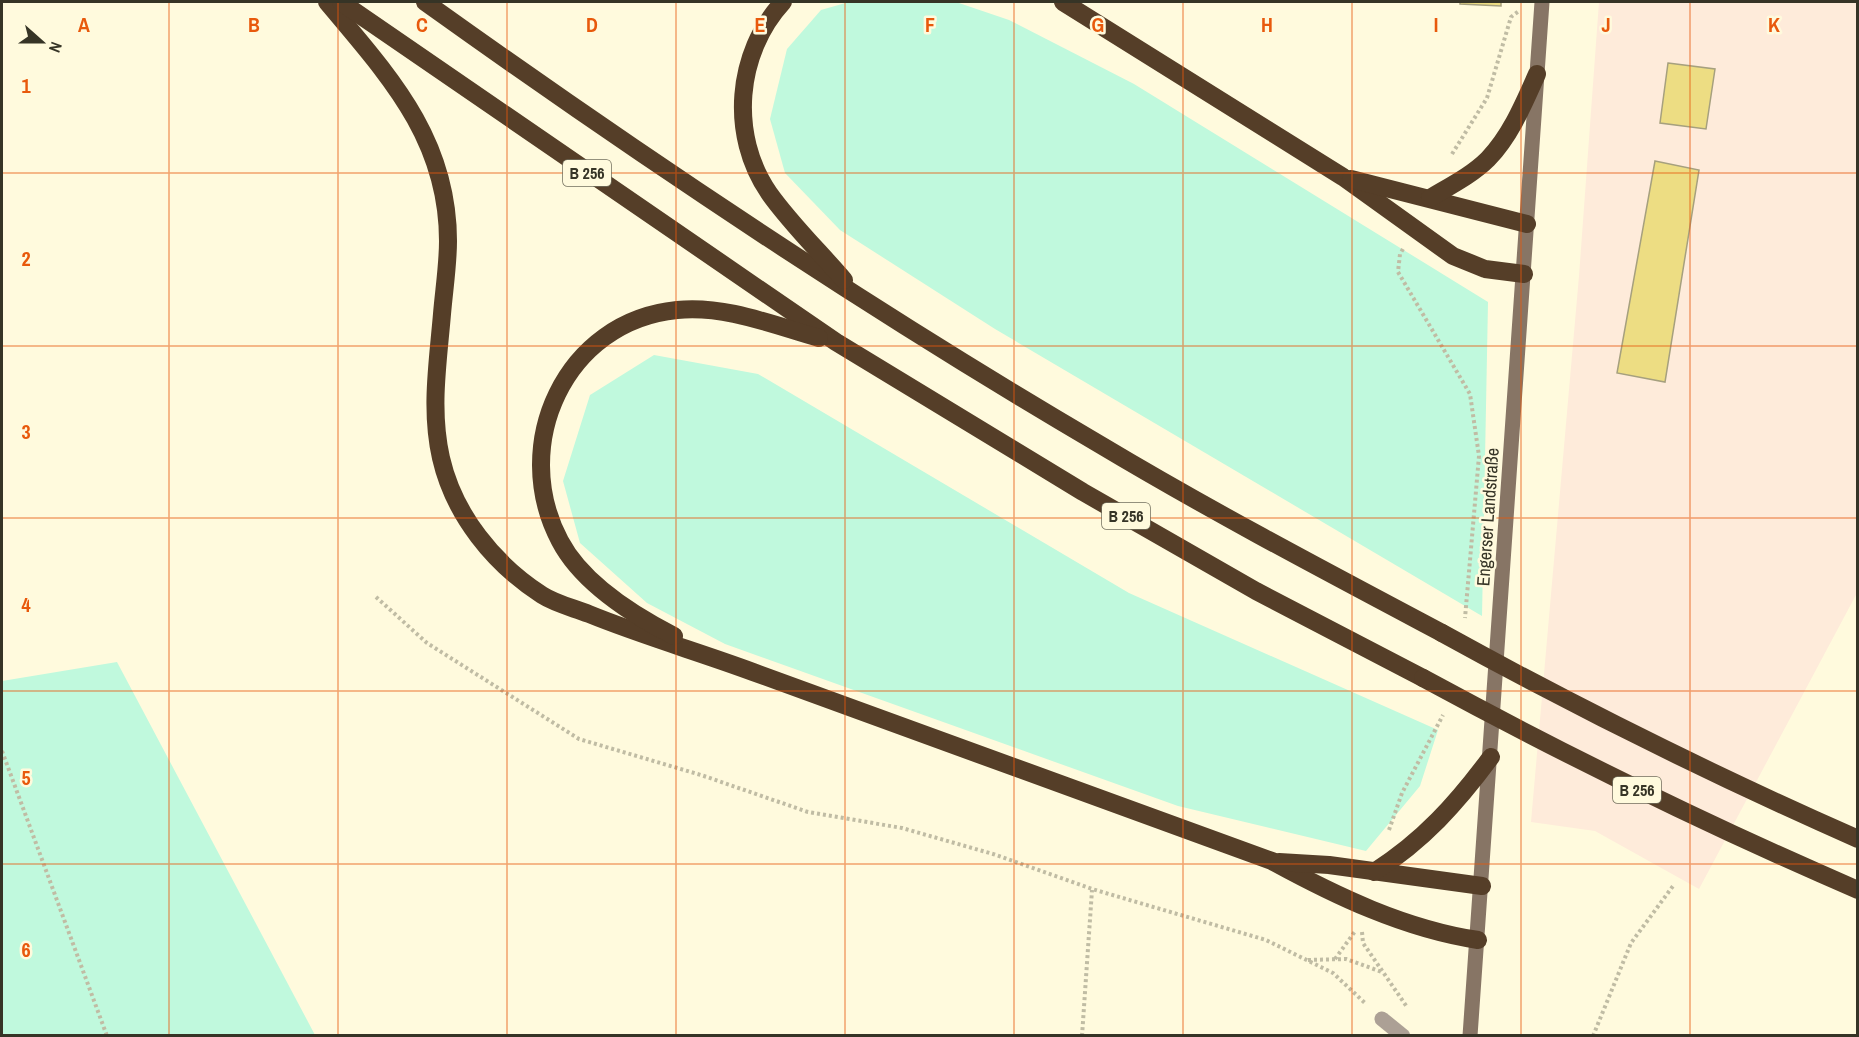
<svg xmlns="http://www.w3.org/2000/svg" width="1859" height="1037" font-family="'Archivo Narrow',sans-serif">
<rect width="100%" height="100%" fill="#fffadd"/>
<!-- commercial -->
<polygon fill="#feebda" points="1599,2 1857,2 1857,593 1699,889 1595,831 1531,822 1579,276"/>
<!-- green -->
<g fill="#c0f9dd">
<polygon points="849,2 956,2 1009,20 1134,84 1488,302 1482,616 995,329 840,230 785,173 770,119 787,49 821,10"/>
<polygon points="654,355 758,374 1129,593 1438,730 1420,786 1366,851 1178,806 725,644 647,603 580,543 563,481 590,395"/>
<polygon points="117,662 315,1035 2,1035 2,681"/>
</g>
<!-- building -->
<g fill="#eddd83" stroke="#a6a07e" stroke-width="1.5">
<polygon points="1460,2 1501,2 1501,6 1460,4"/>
<polygon points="1668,63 1715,69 1706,129 1660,123"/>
<polygon points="1655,161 1699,170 1665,382 1617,373"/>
</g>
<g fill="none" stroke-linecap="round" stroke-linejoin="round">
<!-- path -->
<g stroke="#c0bca4" stroke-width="4" stroke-dasharray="3 3" stroke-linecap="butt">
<polyline points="1452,154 1487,98 1511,17 1519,11"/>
<polyline points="1403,249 1400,254 1398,272 1470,394 1479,456 1465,618"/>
<polyline points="376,597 427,643 579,739 701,775 808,812 902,828 993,854 1092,889 1266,940 1333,973 1366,1004"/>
<polyline points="2,751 107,1036"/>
<polyline points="1389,830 1402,793 1443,715"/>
<polyline points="1362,932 1363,943 1407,1007"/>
<polyline points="1335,959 1356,930"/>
<polyline points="1308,960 1346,959 1382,972"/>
<polyline points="1082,1036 1092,890"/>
<polyline points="1593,1036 1631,943 1673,886"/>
</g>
<!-- lane -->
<polyline stroke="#aca095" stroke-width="15" points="1382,1019 1403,1036"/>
<!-- secondary -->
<polyline stroke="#877565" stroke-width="15" points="1470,1036 1542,2"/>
<!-- highway -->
<g stroke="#553e28" stroke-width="18">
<path d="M327,2C388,75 448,138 448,241C448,265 444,290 442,314C438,362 430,410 441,458C454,515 494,564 542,595C556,604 574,608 589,614C643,636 699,652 753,672C926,735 1099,798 1272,861C1336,896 1405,929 1478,940"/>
<polyline points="341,2 836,342 1083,492 1256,591 1423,678"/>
<path d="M425,2C643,158 867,308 1099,444C1211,511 1327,572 1442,633"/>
<path d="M783,2C736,53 729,135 769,193C791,224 820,252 844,280"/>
<polyline points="1063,2 1343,177 1453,256 1485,269 1524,274"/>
<polyline points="1351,179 1527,224"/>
<path d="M1430,198C1450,186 1472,175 1488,159C1511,135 1524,103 1537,74"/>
<path d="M674,636C633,615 582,583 560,541C509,445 565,321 677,310C725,305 773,325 819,338"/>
<polyline points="1279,862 1329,865 1482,886"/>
<path d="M1374,872C1423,841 1457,803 1491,757"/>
</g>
<!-- highway-bridge -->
<g stroke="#553e28" stroke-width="18">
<path d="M1442,633C1578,708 1715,776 1858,839"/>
<path d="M1423,678C1565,755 1709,826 1858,890"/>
</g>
</g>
<!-- grid -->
<path fill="none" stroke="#e8590c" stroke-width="1.5" stroke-opacity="0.55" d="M169,2V1036M338,2V1036M507,2V1036M676,2V1036M845,2V1036M1014,2V1036M1183,2V1036M1352,2V1036M1521,2V1036M1690,2V1036M2,173H1858M2,346H1858M2,518H1858M2,691H1858M2,864H1858"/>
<g text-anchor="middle" stroke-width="5" stroke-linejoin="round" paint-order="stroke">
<!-- shield labels -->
<g fill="#fffadd" stroke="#726f5d" stroke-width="1.5">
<rect x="563" y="160" width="48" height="26" rx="4.5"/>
<rect x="1102" y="503" width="48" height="26" rx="4.5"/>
<rect x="1613" y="777" width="48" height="26" rx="4.5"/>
</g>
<g font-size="16" font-weight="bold" fill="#363426">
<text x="587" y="179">B 256</text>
<text x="1126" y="522">B 256</text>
<text x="1637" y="796">B 256</text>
</g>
<!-- street labels -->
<g font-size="18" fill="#363426" stroke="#fffadd">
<text transform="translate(1488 517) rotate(-86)" y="6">Engerser Landstraße</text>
</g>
</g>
<g font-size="20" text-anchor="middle" font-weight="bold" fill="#e8590c" stroke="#fffadd" stroke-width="5" stroke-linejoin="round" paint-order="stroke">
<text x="84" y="32">A</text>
<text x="254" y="32">B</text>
<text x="422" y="32">C</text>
<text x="592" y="32">D</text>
<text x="760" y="32">E</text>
<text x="930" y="32">F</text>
<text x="1098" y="32">G</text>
<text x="1267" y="32">H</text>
<text x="1436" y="32">I</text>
<text x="1606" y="32">J</text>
<text x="1774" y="32">K</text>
<text x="26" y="93">1</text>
<text x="26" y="266">2</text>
<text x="26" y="439">3</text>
<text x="26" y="612">4</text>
<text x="26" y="785">5</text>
<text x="26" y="957">6</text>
</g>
<!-- border -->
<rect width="1859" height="1037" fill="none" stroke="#363426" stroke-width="6"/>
<!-- north arrow -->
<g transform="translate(42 42) rotate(111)" stroke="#fffadd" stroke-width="4.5" paint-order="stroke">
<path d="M0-4.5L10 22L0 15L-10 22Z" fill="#363426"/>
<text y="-9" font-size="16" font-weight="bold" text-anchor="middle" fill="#363426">N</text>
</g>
</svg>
